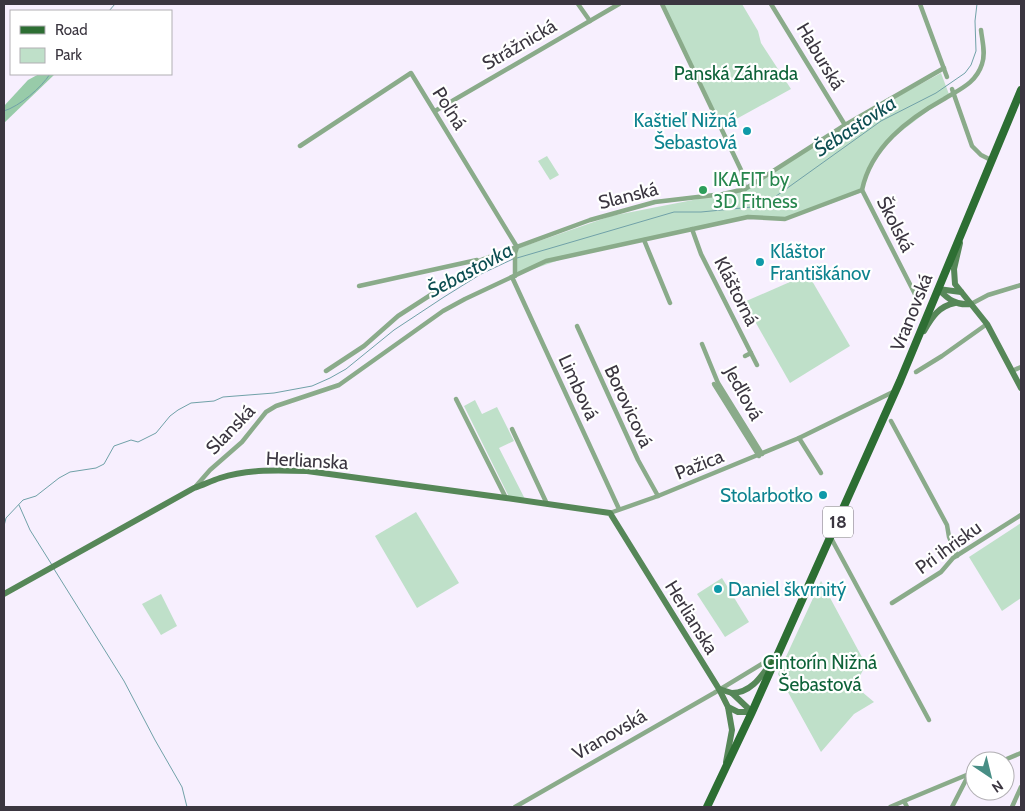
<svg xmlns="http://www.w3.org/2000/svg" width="1025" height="811" font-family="Cabin,sans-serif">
<rect width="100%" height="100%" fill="#f7effe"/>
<!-- green -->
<g fill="#bfe0c9">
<polygon points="662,4 742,4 758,31 761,43 791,89 720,128"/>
<polygon points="941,73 950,97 941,101 887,142 874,159 862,192 797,216 777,219 748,217 571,256 516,275 516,249 611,216 744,190 843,126"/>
<polygon points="547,156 559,175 550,180 538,161"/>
<polygon points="808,274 850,346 790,383 744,302"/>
<polygon points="475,400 482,414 497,407 514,441 499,448 527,503 511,501 464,406"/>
<polygon points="416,512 459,583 417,608 375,536"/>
<polygon points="1021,523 1021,598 1002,611 969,557"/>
<polygon points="722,578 749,622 725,637 697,594"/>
<polygon points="821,581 864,661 865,666 855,686 874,702 854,714 821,752 778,674"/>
<polygon points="161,594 177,626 161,635 142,604"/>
</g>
<!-- forest -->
<polygon fill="#98cba9" points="39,74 55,74 4,123 4,106 28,80"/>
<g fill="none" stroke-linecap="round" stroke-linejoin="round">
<!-- stream -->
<g stroke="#70a1a8" stroke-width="1">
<polyline points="109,11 115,4"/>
<path d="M4,111C20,106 41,88 50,74"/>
<polyline points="517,258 674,212 701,212 752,207 772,199 881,121 936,93 965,73 971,65 976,51 975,21 977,4"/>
<polyline points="19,505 30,530 52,565"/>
<polyline points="4,526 6,518 23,500 36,496 59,478 70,472 96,468 104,464 114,446 131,440 138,442 156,433 170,416 178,410 191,403 214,401 223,397 274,393 312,386 330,378 346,369 394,330 444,297 481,274 513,259"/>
<polyline points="54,569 124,681 155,740 182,787 187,807"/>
</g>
<!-- street -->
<g stroke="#8aab8a" stroke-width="4.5">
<polyline points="578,4 590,21"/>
<polyline points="662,4 741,170 745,189"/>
<polyline points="771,4 845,125"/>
<polyline points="920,4 947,77"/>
<polyline points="952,89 972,146 981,155 993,161"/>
<polyline points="435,111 619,4"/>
<polyline points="300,146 411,73 517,247 515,253 515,276"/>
<polyline points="862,190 917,298"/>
<polyline points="692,229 701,254 757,365"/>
<polyline points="644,240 670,303"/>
<polyline points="512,277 619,509"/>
<polyline points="359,286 477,260"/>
<polyline points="971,304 988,295 1021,285"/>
<polyline points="577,326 638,460 658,496"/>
<polyline points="702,344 718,383 762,454"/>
<polyline points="745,356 751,353"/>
<polyline points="326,371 364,346 398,316 446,285 481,260 590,220 655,202 723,194 745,189 845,125 944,68"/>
<polyline points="1012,371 1021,367"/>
<polyline points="916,372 942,356 987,324"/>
<polyline points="714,384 759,456"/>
<polyline points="456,399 506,498"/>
<polyline points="891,421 947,525 949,537 957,556"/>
<polyline points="512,429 547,504"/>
<polyline points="799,438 821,473"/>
<path d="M196,486L210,470L242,442L266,412L276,406L339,385L443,311L465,299L546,261L748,217L785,219L862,190C871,147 908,119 944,99C960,89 976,83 982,64C986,53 982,40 981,30"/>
<polyline points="610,513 658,496 799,438 895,391"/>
<polyline points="831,538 929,720"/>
<polyline points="892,603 941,572 953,558 1021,515"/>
<polyline points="1002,761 1021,753"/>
<polyline points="515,807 714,693 775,656"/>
<polyline points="890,807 904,801"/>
<polyline points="907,807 904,801 969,774"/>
<polyline points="952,807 969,774 975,772"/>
<polyline points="1012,807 1021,787"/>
</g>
<!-- secondary -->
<g stroke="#568758" stroke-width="6">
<polyline points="960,243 954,269 955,284 987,324 1021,388"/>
<path d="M938,289C948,299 956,306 971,304"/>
<polyline points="938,289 961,292"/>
<path d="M924,331C932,317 939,306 955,303"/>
<path d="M4,594L194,488C203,485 211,481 220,478C248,469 278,470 307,471L506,498L610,513L719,689L728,707L738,712H752"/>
<polyline points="719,689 732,693 752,712"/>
<path d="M732,693C752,693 762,675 773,660"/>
<polyline points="726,762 732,730 728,707"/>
</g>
<!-- primary -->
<polyline stroke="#2d6e33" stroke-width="8" points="707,807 752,712 900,381 1021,90"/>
</g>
<!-- markers -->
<g fill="#0f9aa8" stroke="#fff" stroke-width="2">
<circle cx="747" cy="131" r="5"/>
<circle cx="760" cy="262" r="5"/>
<circle cx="823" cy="495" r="5"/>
<circle cx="718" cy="589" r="5"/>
</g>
<circle fill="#2e9e5b" stroke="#fff" stroke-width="2" cx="703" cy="190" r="5"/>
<g text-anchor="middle" stroke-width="4.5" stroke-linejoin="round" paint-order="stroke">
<!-- shield labels -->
<rect fill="#fff" stroke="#767279" stroke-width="1" x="823" y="506.5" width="30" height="31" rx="4"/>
<g font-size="18" font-weight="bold" fill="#3b3640">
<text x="838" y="528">18</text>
</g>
<!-- street labels -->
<g font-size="19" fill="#3b3640" stroke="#fff">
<text transform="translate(519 44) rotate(-30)" y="7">Strážnická</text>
<text transform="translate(821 56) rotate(59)" y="7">Haburská</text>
<text transform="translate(450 108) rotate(58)" y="7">Poľná</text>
<text transform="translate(628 195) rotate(-14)" y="7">Slanská</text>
<text transform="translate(896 224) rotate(63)" y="7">Školská</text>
<text transform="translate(737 291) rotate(63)" y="7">Kláštorná</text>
<text transform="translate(911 312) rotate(-68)" y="7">Vranovská</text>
<text transform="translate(579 387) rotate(65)" y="7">Limbová</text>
<text transform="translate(744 393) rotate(61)" y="7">Jedľová</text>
<text transform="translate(629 406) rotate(65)" y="7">Borovicová</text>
<text transform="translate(230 429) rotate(-46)" y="7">Slanská</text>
<text transform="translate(307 460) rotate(3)" y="7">Herlianska</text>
<text transform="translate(699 464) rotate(-22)" y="7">Pažica</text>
<text transform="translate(948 547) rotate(-36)" y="7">Pri ihrisku</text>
<text transform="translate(692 617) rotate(58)" y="7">Herlianska</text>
<text transform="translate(609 734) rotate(-30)" y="7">Vranovská</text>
</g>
<!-- park labels -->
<g font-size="19" fill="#0e6239" stroke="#fff">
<text x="736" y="80">Panská Záhrada</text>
<text x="820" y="669">Cintorín Nižná<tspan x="820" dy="22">Šebastová</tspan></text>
</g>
<!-- culture labels -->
<g font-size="19" fill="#0d838f" stroke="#fff" text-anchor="end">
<text x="737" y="127">Kaštieľ Nižná<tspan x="737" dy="22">Šebastová</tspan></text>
<text x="770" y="258" text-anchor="start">Kláštor<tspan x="770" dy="22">Františkánov</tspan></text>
<text x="813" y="502">Stolarbotko</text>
<text x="728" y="596" text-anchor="start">Daniel škvrnitý</text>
</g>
<!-- leisure labels -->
<g font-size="19" fill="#27864d" stroke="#fff" text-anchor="start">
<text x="713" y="186">IKAFIT by<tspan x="713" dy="22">3D Fitness</tspan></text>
</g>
<!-- water labels -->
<g font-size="20" font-style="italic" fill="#0d4e52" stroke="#fff">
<text transform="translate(855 126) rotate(-33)" y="7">Šebastovka</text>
<text transform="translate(470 270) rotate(-28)" y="7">Šebastovka</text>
</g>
</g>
<!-- border -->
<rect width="1025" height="811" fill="none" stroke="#3b3640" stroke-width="10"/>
<!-- legend -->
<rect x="10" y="10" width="162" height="65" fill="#ffffff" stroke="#b1afb3"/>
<rect x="20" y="26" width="25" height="8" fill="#2d6e33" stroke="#b1afb3"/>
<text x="55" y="35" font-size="15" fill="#3b3640">Road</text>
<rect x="20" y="48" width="25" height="15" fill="#bfe0c9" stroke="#b1afb3"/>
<text x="55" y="60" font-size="15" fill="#3b3640">Park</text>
<!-- north arrow -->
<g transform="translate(990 776) rotate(145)"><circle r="24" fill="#ffffff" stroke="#b1afb3"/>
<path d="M0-4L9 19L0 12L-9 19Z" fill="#488e85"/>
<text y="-8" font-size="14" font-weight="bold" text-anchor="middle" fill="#3b3640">N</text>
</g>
</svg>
